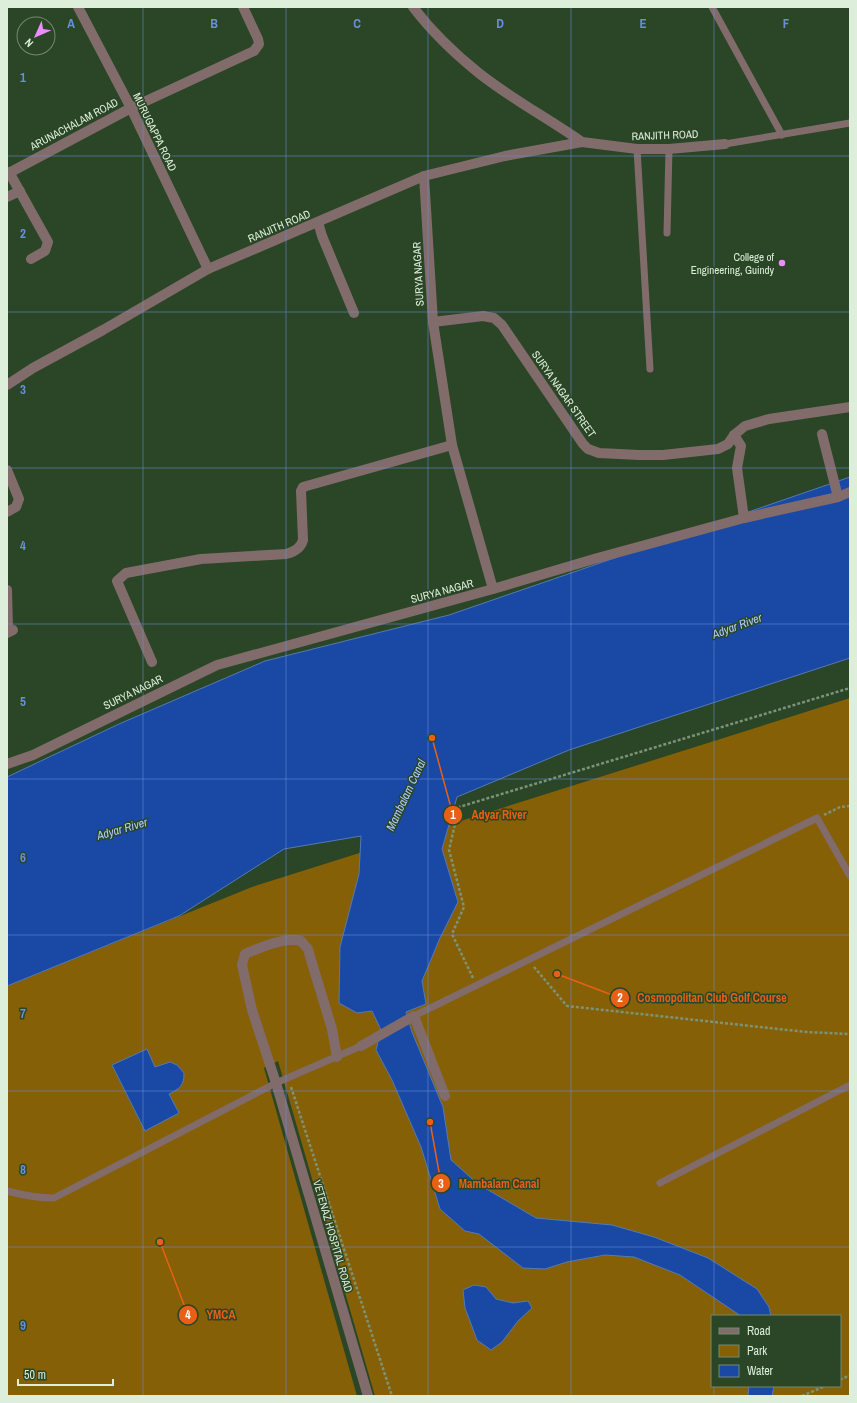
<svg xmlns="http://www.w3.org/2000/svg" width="857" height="1403" font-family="'Archivo Narrow',sans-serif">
<rect width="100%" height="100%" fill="#2a4626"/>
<!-- green -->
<path fill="#856006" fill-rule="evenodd" d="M850,698V1396H375L278,1061L264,1068L357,1396H7V986L252,887ZM712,1316H840V1386H712Z"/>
<!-- water -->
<g fill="#1949a5" stroke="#547ab5">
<polygon points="850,477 850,658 569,750 457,797 442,849 458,902 440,938 422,981 426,1004 406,1012 412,1032 443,1107 451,1160 478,1184 536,1218 612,1225 654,1237 708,1258 757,1289 769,1307 771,1316 741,1316 680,1275 634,1257 605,1255 567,1262 545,1269 523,1268 479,1234 465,1231 440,1209 421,1147 392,1080 376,1050 381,1030 372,1011 357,1013 339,1003 340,947 359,874 361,836 284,849 179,916 7,986 7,777 119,724 265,661 449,615"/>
<path d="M147,1049L155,1067L170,1062L177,1065L184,1073C184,1086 180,1088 169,1094L179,1113L145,1131L112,1065Z"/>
<polygon points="474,1285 486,1287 496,1299 513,1303 528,1301 532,1308 518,1321 502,1342 491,1350 477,1340 465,1308 463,1290"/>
<polygon points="749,1386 774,1386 772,1396 748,1396"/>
</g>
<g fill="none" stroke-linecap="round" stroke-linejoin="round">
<!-- path -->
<g stroke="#7c9378" stroke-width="2.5" stroke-dasharray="3 2" stroke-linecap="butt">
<polyline points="824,815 840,807 850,806"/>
<polyline points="534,967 567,1006 806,1032 850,1034"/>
<polyline points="473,978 452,934 464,907 449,850 459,807 850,688"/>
<polyline points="291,1087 392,1396"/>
<polyline points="840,1380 850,1375"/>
<polyline points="802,1396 825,1386"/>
</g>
<!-- service -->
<g stroke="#826c6b" stroke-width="7">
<polyline points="712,7 782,135"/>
<polyline points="725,144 850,123"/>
<polyline points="637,149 650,369"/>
<polyline points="667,233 669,149"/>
<polyline points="414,1016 817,818 850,876"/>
<polyline points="660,1183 850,1085"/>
<path d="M7,1191C22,1195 38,1198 54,1198L276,1083L361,1046"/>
</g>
<!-- minor -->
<g stroke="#826c6b" stroke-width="10">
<polyline points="78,7 131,108 208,269"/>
<path d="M413,7C432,32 455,54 480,74C512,99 549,119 582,142"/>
<polyline points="9,172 48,242 45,251 31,259"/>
<polyline points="7,174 131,108 254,51 259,44 258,39 243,7"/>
<polyline points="7,197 20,191"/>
<polyline points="318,222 322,236 354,313"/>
<polyline points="433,322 483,316 494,318 502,325 583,444 588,449 599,453 639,455 663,455 718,449 728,444 734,435 745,426 769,419 850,407"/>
<polyline points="7,385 33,368 103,330 208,269 424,176 505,156 582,142 637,149 669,149 725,144"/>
<polyline points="822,434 838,497"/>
<polyline points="734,435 741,446 737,468 744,518"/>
<polyline points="7,470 19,499 16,507 7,512"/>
<polyline points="493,589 594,559 744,518 838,497 850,492"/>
<polyline points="7,590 8,629 13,630 7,633"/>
<path d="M152,662L117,581L126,573L201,559L286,554C294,552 301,548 303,540L301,491L303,487L452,445"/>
<polyline points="7,764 33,755 217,665 493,589 452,445 433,322 424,176"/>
<polyline points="361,1046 414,1016 445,1096"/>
<path d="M337,1057L332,1029L311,960L308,949L301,941C283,937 262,947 245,954L242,965L252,1010L276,1083L368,1396"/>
</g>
</g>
<!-- grid -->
<path fill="none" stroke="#6a8ed9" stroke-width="1" stroke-opacity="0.55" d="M143,7V1396M286,7V1396M428,7V1396M571,7V1396M714,7V1316M7,156H850M7,312H850M7,468H850M7,624H850M7,779H850M7,935H850M7,1091H850M7,1247H850M714,1386V1396"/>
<!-- markers -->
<circle fill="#eb8dfb" stroke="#2a4626" stroke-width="1.5" cx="782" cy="263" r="4"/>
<g text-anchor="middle" stroke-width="3" stroke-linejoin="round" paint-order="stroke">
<!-- street labels -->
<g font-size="11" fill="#ddeedb" stroke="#2a4626">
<text transform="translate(74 124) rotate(-28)" y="4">ARUNACHALAM ROAD</text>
<text transform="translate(155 132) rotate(64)" y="4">MURUGAPPA ROAD</text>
<text transform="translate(665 135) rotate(-2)" y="4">RANJITH ROAD</text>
<text transform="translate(279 226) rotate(-23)" y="4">RANJITH ROAD</text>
<text transform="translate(418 274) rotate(-93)" y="4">SURYA NAGAR</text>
<text transform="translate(564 394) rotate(55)" y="4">SURYA NAGAR STREET</text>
<text transform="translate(442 591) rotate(-15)" y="4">SURYA NAGAR</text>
<text transform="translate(133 692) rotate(-26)" y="4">SURYA NAGAR</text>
<text transform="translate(333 1236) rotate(74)" y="4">VETENAZ HOSPITAL ROAD</text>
</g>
<!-- poi labels -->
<g font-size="11" fill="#ddeedb" stroke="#2a4626" text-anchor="end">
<text x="774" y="261">College of<tspan x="774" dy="13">Engineering, Guindy</tspan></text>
</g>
<!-- water labels -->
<g font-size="12" font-style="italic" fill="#b1cdfe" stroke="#2a4626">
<text transform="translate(737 626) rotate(-20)" y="4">Adyar River</text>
<text transform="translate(406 795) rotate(-65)" y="4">Mambalam Canal</text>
<text transform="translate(122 829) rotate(-16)" y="4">Adyar River</text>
</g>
</g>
<g font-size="13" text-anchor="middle" font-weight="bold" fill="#6a8ed9" stroke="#2a4626" stroke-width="3" stroke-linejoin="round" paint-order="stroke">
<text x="71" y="28">A</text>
<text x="214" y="28">B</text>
<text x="357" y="28">C</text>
<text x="500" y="28">D</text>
<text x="643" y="28">E</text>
<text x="786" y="28">F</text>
<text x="23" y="82">1</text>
<text x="23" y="238">2</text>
<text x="23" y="394">3</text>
<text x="23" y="550">4</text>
<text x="23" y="706">5</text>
<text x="23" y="862">6</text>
<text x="23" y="1018">7</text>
<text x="23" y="1174">8</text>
<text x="23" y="1330">9</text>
</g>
<!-- callouts -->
<path fill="none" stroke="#e76016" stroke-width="1.5" d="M432 738L453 815M557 974L620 998M430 1122L441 1183M160 1242L188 1315"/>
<g fill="#e76016" stroke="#2a4626" stroke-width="1.5">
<circle cx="432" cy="738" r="4"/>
<circle cx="557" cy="974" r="4"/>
<circle cx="430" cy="1122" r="4"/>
<circle cx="160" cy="1242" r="4"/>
<circle cx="453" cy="815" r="10"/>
<circle cx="620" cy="998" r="10"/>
<circle cx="441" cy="1183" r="10"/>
<circle cx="188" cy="1315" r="10"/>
</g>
<g font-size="12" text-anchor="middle" font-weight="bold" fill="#fff">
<text x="453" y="819">1</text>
<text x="620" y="1002">2</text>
<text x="441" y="1188">3</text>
<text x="188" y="1319">4</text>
</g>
<g font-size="12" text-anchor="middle" font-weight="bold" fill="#e76016" stroke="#2a4626" stroke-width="3" stroke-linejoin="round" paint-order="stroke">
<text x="499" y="819">Adyar River</text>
<text x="712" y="1002">Cosmopolitan Club Golf Course</text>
<text x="499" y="1188">Mambalam Canal</text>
<text x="221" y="1319">YMCA</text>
</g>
<!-- border -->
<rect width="857" height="1403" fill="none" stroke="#ddeedb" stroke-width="16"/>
<!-- legend -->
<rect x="711" y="1315" width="130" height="72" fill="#2a4626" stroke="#72896e"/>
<rect x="719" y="1328" width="20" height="6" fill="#826c6b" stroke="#72896e"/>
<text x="747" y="1335" font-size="12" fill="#ddeedb">Road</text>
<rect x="719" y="1345" width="20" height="12" fill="#856006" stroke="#72896e"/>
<text x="747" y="1355" font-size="12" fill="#ddeedb">Park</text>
<rect x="719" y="1365" width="20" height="12" fill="#1949a5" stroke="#72896e"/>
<text x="747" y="1375" font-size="12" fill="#ddeedb">Water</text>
<!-- north arrow -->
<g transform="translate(36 36) rotate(225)"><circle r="19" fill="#2a4626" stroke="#72896e"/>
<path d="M0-3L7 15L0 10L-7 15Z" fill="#eb8dfb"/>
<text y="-6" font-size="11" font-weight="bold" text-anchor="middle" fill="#ddeedb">N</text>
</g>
<!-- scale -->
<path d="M18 1379v6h95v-6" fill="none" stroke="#ddeedb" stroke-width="2"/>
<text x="24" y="1379" font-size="12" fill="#ddeedb" stroke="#2a4626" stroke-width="3" paint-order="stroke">50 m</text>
</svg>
